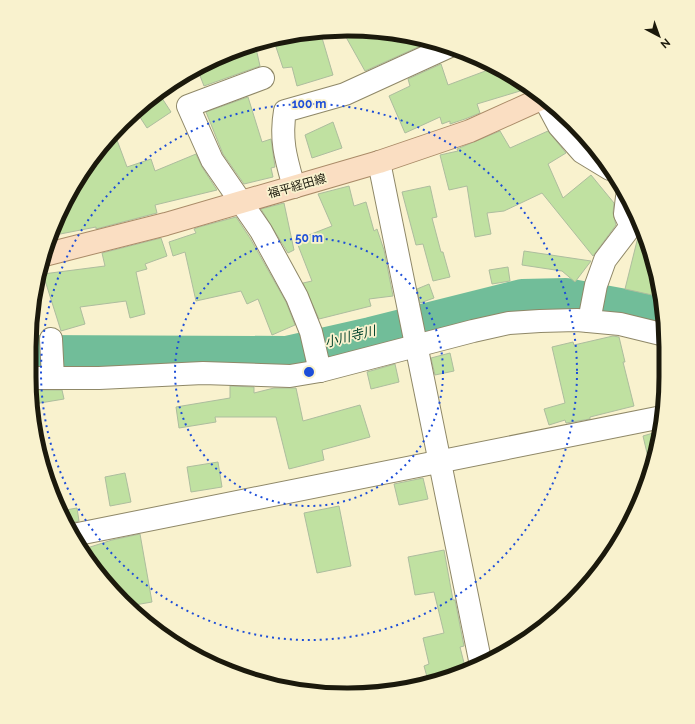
<svg xmlns="http://www.w3.org/2000/svg" width="695" height="724" font-family="Raleway,'Noto Sans JP',sans-serif">
<rect width="100%" height="100%" fill="#f9f2ce"/>
<g fill="none" stroke-linecap="round" stroke-linejoin="round">
<!-- river -->
<polyline stroke="#71bd99" stroke-width="32" points="33,351 286,352 370,333 522,295 566,294 663,312"/>
</g>
<!-- building -->
<g fill="#c0e1a1" stroke="#adbd9e">
<polygon points="342,30 389,32 391,32 397,42 410,36 426,40 427,43 365,71"/>
<polygon points="320,31 333,75 297,86 292,67 283,68 275,44"/>
<polygon points="255,44 260,66 204,86 197,68 206,62"/>
<polygon points="441,64 448,85 496,67 507,72 530,88 477,104 480,113 465,119 450,124 450,121 442,124 440,117 405,133 389,96 410,86 408,79"/>
<polygon points="158,92 171,112 147,128 136,111"/>
<polygon points="248,97 262,142 271,139 275,167 271,168 273,177 244,184 223,154 206,112"/>
<polygon points="333,122 342,148 312,158 305,135"/>
<polygon points="500,131 510,148 548,131 566,153 548,164 563,198 591,175 614,203 613,213 616,225 593,256 542,193 504,211 487,213 491,234 475,237 467,186 449,190 440,155 458,151 457,149"/>
<polygon points="114,132 127,167 151,159 155,171 196,154 202,167 217,190 155,205 157,213 96,229 96,227 50,236 72,188"/>
<polygon points="349,186 354,206 366,202 374,231 377,229 384,250 393,296 369,299 371,306 319,319 303,283 312,281 296,240 332,226 318,194"/>
<polygon points="430,186 437,217 432,218 441,252 443,252 450,277 433,281 423,244 416,245 402,192"/>
<polygon points="284,203 294,250 288,253 261,209"/>
<polygon points="236,217 250,238 286,302 295,325 272,335 258,299 247,304 241,291 196,301 185,252 173,256 169,242 196,233 194,229 199,227"/>
<polygon points="642,231 655,265 657,276 652,295 625,289 638,237"/>
<polygon points="161,238 167,256 145,264 147,269 136,272 145,314 130,318 126,301 80,307 85,324 61,331 43,274 105,266 102,253"/>
<polygon points="524,251 591,261 575,282 562,271 522,265"/>
<polygon points="508,267 510,281 492,284 489,270"/>
<polygon points="429,284 434,298 420,303 417,289"/>
<polygon points="613,336 619,337 625,362 623,362 634,406 590,417 590,419 566,423 565,420 549,425 544,409 565,403 552,347 573,342 574,345"/>
<polygon points="450,353 454,371 435,375 431,358"/>
<polygon points="395,364 399,382 371,389 367,372"/>
<polygon points="230,386 254,387 254,393 274,388 296,388 303,421 360,405 370,437 322,450 324,460 289,469 276,417 215,417 216,422 179,428 176,407 230,398"/>
<polygon points="34,390 62,390 64,399 34,404"/>
<polygon points="660,431 655,459 651,470 643,436"/>
<polygon points="218,462 222,487 191,492 187,467"/>
<polygon points="125,473 131,502 110,506 105,477"/>
<polygon points="423,478 428,499 399,505 394,484"/>
<polygon points="339,506 351,566 317,573 304,513"/>
<polygon points="77,508 79,521 67,524 60,511"/>
<polygon points="140,534 152,602 129,606 83,554 79,547 84,546 84,549 112,540"/>
<polygon points="444,550 453,600 455,600 464,646 460,647 466,671 429,684 424,666 429,664 423,638 444,633 434,592 415,595 408,557"/>
</g>
<g fill="none" stroke-linecap="round" stroke-linejoin="round">
<!-- minor casing -->
<g stroke="#8f8868" stroke-width="24">
<g id="minor">
<polyline points="263,78 188,106 212,160 261,231 297,297 311,332 320,371"/>
<polyline points="544,98 559,126 582,152 610,169"/>
<polyline points="379,162 481,665"/>
<path d="M294,187C286,159 280,140 285,111L345,94L450,46"/>
<polyline points="589,321 596,285 605,260 631,226 625,214 627,197"/>
<polyline points="51,339 53,378"/>
<polyline points="34,378 99,378 203,373 290,376 320,371 473,331 509,323 540,321 577,320 620,324 665,335"/>
<polyline points="73,535 662,417"/>
</g>
</g>
<!-- major casing -->
<g stroke="#aa8b68" stroke-width="24">
<polyline id="major" points="44,255 166,224 379,162 470,131 543,98"/>
</g>
<!-- minor -->
<use href="#minor" stroke="#fff" stroke-width="22"/>
<!-- major -->
<use href="#major" stroke="#fadec2" stroke-width="22"/>
</g>
<!-- distance rings -->
<g fill="none" stroke="#1d4ed8" stroke-width="2" stroke-dasharray="2 4">
<circle cx="309" cy="372" r="134"/>
<circle cx="309" cy="372" r="268"/>
</g>
<g text-anchor="middle" stroke-width="3.5" stroke-linejoin="round" paint-order="stroke">
<!-- street labels -->
<g font-size="12" fill="#1b190c" stroke="#f9f2ce">
<text transform="translate(297 186) rotate(-16)" y="4">福平経田線</text>
</g>
<!-- water labels -->
<g font-size="13" font-style="italic" fill="#00422b" stroke="#f9f2ce">
<text transform="translate(350 336) rotate(-14)" y="5">小川寺川</text>
</g>
</g>
<!-- crop -->
<path d="M0 0H695V724H0ZM347 36H348A311 311 0 0 1 659 347V377A311 311 0 0 1 348 688H347A311 311 0 0 1 36 377V347A311 311 0 0 1 347 36Z" fill="#f9f2ce" fill-rule="evenodd"/>
<path fill="none" stroke="#1b190c" stroke-width="5" d="M347 36H348A311 311 0 0 1 659 347V377A311 311 0 0 1 348 688H347A311 311 0 0 1 36 377V347A311 311 0 0 1 347 36Z"/>
<circle cx="309" cy="372" r="6" fill="#1d4ed8" stroke="#f9f2ce" stroke-width="2"/>
<g font-size="12" text-anchor="middle" font-weight="bold" fill="#1d4ed8" stroke="#f9f2ce" stroke-width="3.5" stroke-linejoin="round" paint-order="stroke">
<text x="309" y="108">100 m</text>
<text x="309" y="242">50 m</text>
</g>
<!-- north arrow -->
<g transform="translate(659 36) rotate(139)" stroke="#f9f2ce" stroke-width="3" paint-order="stroke">
<path d="M0-3L7 15L0 10L-7 15Z" fill="#1b190c"/>
<text y="-6" font-size="11" font-weight="bold" text-anchor="middle" fill="#1b190c">N</text>
</g>
</svg>
